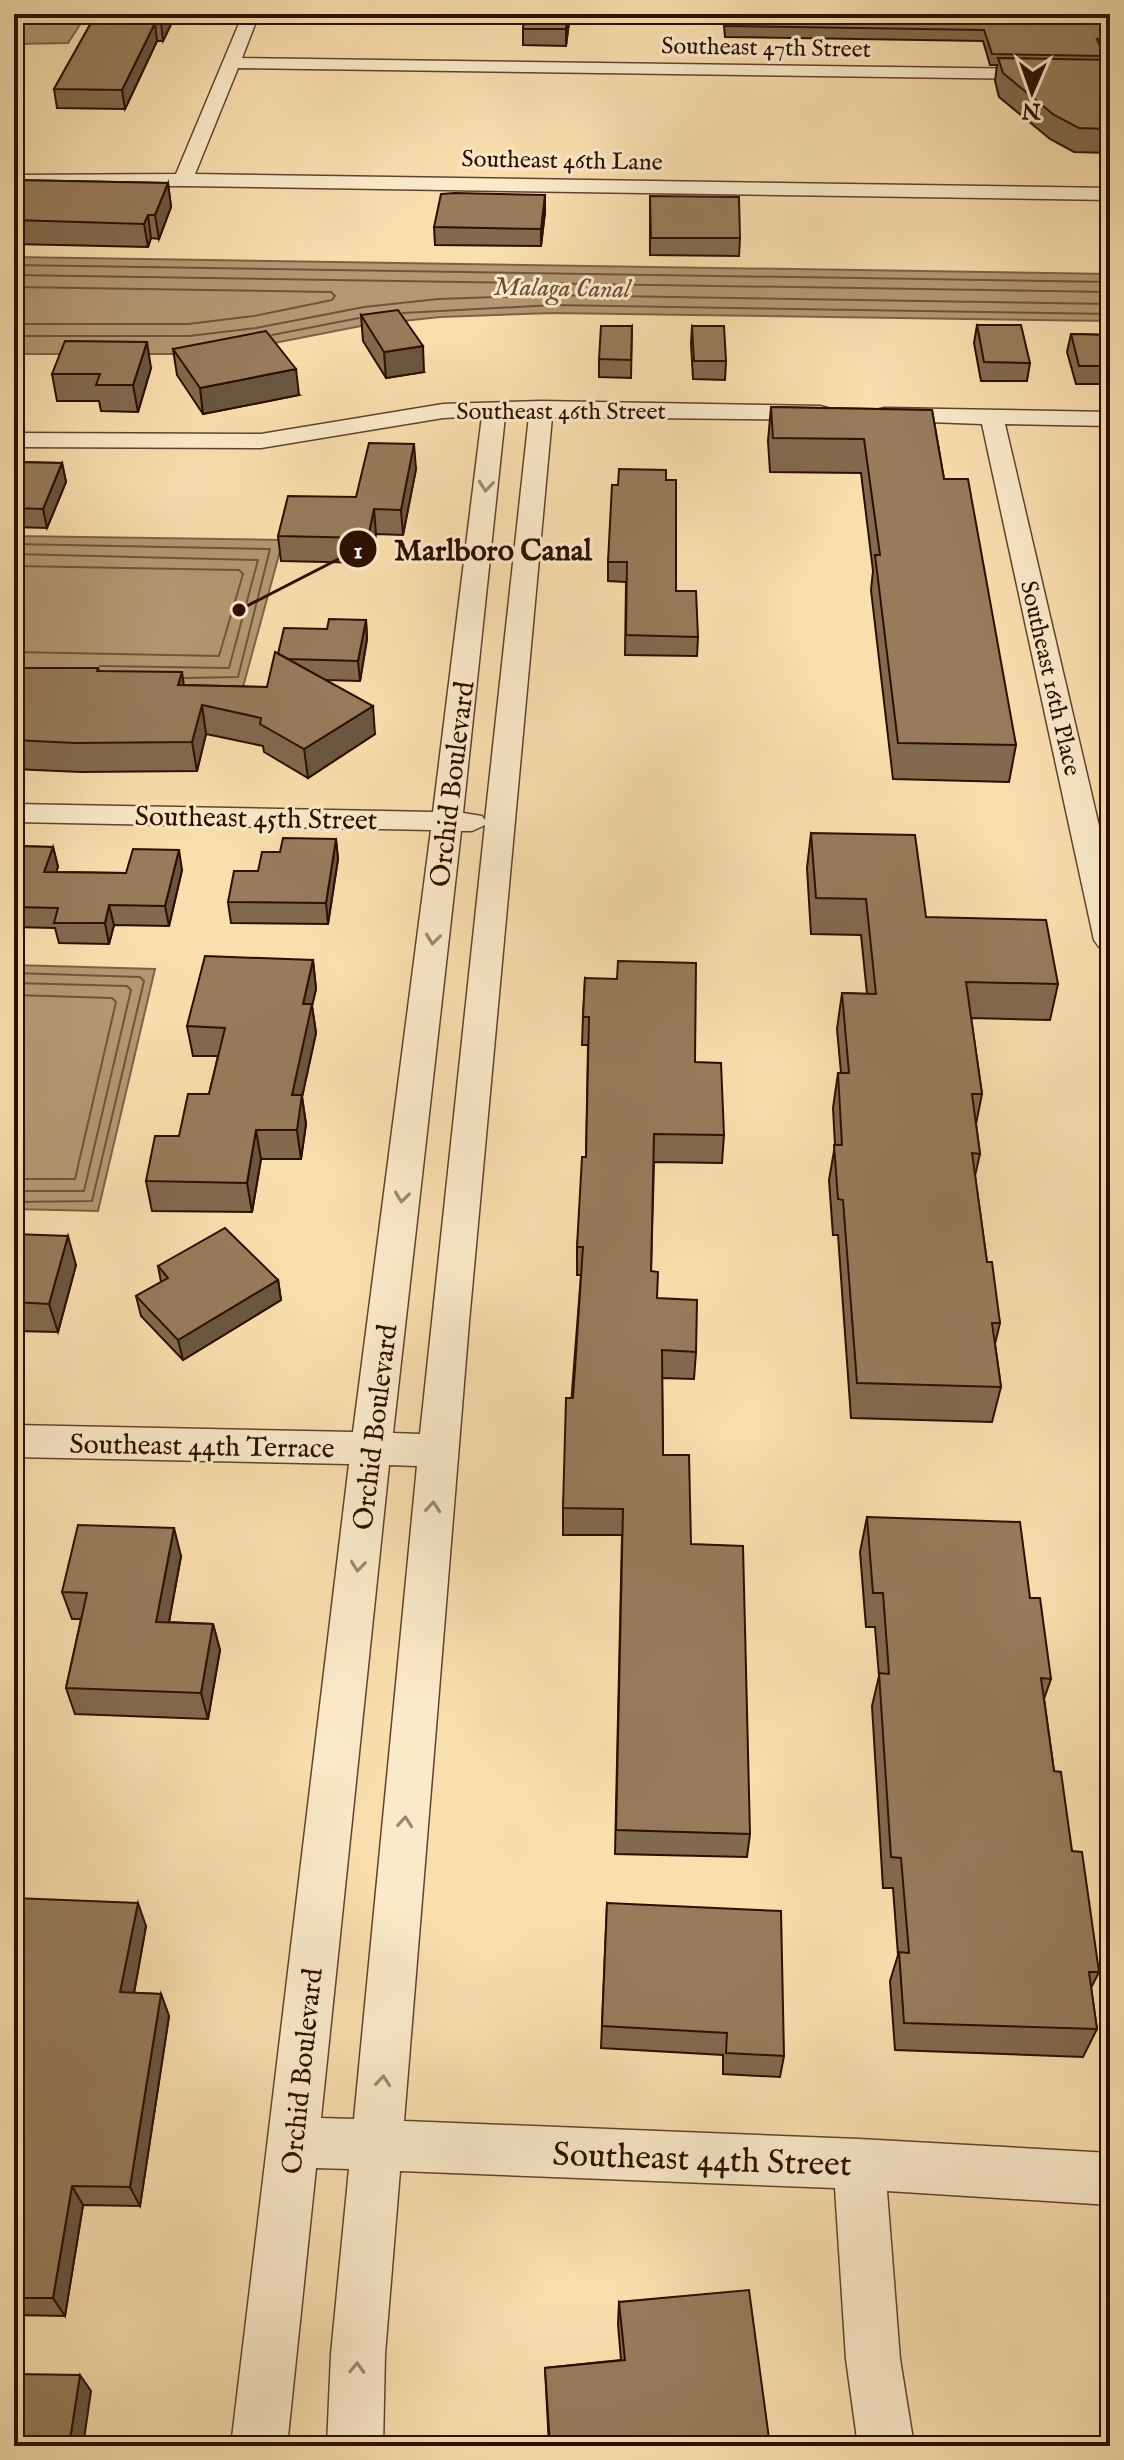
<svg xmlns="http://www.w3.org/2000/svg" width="1124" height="2460" font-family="'IM FELL English',serif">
<rect width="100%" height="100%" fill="#f9deae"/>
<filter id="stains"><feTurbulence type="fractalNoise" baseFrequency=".0025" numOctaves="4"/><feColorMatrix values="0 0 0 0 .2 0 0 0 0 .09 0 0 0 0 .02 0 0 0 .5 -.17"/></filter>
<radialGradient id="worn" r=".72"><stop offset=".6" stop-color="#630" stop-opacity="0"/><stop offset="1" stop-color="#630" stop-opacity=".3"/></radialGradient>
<!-- water -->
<g fill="#b49873" stroke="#7e6145" stroke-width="2">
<polygon points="14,14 87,14 68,43 14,44"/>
<polygon points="14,257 1110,274 1110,321 553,313 440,317 366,325 259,346 191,354 14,354"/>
<polygon points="14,536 283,540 243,687 14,682"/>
<polygon points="14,965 155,969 98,1211 14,1209"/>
</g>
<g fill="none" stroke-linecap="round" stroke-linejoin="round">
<!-- shore -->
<g stroke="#70543a" stroke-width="2">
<polyline points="14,265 1110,282"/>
<polyline points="14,275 1110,292"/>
<polyline points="14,287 331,292 335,296 332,300 254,316 188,324 14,324"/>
<polyline points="403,313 553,305 1110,314"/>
<polyline points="272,335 359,318"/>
<polyline points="14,336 189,336 256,328 364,307 438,299 553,295 1110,304"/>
<polyline points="14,544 270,549 238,677 184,678"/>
<polyline points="14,554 258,560 229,668 100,666"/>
<polyline points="14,566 239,570 243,574 219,656 14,652"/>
<polyline points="14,973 140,977 144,981 92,1201 14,1202"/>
<polyline points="14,983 127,986 131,990 84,1191 14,1191"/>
<polyline points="14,995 112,998 116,1002 75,1179 14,1179"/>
</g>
<!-- minor casing -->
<g stroke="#60432c" stroke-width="3">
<g id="minor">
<polygon points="243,14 259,14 242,58 1110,70 1110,80 238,68 195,174 1110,188 1110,200 183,186 14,187 14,175 176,174"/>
<path d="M541,401L820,406L828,408L832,413L828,418L820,420L552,417L469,1322L404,2121L859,2139L1110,2153V2205L887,2191L900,2359L914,2446H858L846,2359L835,2188L400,2171L385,2354L383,2446H327L331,2354L349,2169L316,2168L287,2446H231L349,1464L14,1457V1425L353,1432L431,830L14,822V804L433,812L482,416L443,418L261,448L14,447V433L261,434L443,404ZM505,416H529L485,820L482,816L463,813ZM485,825L420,1434L393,1433L461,831H472ZM389,1465L417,1466L354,2119L321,2118Z"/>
<polygon points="884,408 1110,412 1110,426 1005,424 1110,873 1110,950 1099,947 1094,940 982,424 876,420 872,415 876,410"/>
</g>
</g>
<!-- minor -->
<use href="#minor" fill="#fbeaca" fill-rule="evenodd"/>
</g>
<!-- wall -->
<g fill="#826a4e" stroke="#2d0f01" stroke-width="2">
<polygon points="96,14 176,14 163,41 157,41 125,109 57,108 54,89"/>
<polygon points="343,14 461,14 460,22 343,20"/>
<polygon points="525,14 570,14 566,46 523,45 523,29"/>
<polygon points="723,14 1110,14 1110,50 1101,50 1104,56 1103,60 1110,60 1110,153 1074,152 1050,139 999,97 995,81 997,65 990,65 983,41 725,37"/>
<polygon points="14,180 168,183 171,207 159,239 151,238 148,247 14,244"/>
<polygon points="545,195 545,212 541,246 435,245 434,227"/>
<polygon points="650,196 740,238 739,256 650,255"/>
<polygon points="361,315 424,372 386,378 363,341"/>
<polygon points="977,325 1030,363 1027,381 981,381 974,343"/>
<polygon points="632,326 631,378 599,377 599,359"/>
<polygon points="692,326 726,361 725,380 693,379 691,344"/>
<polygon points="1071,334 1110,335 1110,384 1076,384 1067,352"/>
<polygon points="173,349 299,395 203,414 177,375"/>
<polygon points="151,368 138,412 101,411 99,401 57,401 52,374"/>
<polygon points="771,407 932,410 944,479 1016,745 1009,782 893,779 871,590 873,571 861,473 770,472 768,441"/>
<polygon points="14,462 62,463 66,482 47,528 14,527"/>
<polygon points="416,469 403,535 376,534 370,563 281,561 278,536"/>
<polygon points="666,480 676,591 698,637 697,656 625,655 626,582 608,581 608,562 618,485"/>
<polygon points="366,620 367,639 360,681 326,680 375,734 308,778 264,752 263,746 206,734 197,771 81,772 14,769 14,668 98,668 99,671 184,685 267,687 278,654 327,629"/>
<polygon points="811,833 926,917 1058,984 1050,1020 971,1018 982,1094 976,1124 980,1154 975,1176 987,1262 1000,1323 995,1344 1001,1387 992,1422 851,1418 838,1235 833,1235 829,1180 835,1145 833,1108 838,1073 841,1073 837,1029 842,993 867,994 861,935 811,934 807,868"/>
<polygon points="336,839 338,859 328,924 231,923 228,902 258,871 280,852"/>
<polygon points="14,846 53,847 58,867 56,872 126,873 182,870 169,926 114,925 109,944 59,943 55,928 14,927"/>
<polygon points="313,960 316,989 312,1006 316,1033 302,1097 306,1124 301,1159 261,1159 252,1212 152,1211 146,1181 209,1094 218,1056 193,1056 187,1026"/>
<polygon points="585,978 695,1062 724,1135 722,1163 654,1162 651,1271 657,1298 696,1352 694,1379 662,1378 663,1455 691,1544 750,1834 747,1857 615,1854 622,1535 563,1535 563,1508 581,1275 577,1275 577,1247 586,1157 588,1045 582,1045 583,1017"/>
<polygon points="14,1234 76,1265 58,1332 14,1331"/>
<polygon points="158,1266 278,1280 281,1300 183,1360 141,1316 136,1296 161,1282"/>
<polygon points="867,1517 1030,1598 1051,1679 1044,1699 1054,1771 1099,1972 1091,1988 1097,2029 1083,2057 895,2050 890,1981 898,1955 893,1888 883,1888 872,1706 879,1676 875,1627 866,1627 860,1552"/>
<polygon points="181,1556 169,1622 213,1624 220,1650 208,1719 75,1714 66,1688 81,1619 72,1619 62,1592"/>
<polygon points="14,1898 146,1926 134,1993 161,1994 169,2016 140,2206 83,2205 65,2316 14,2315"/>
<polygon points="607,1903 784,2056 780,2077 723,2074 723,2055 601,2048"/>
<polygon points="619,2302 770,2446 549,2446 545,2368 621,2360 618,2324"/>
</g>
<!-- shaded-wall -->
<g fill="#6a5640" stroke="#2d0f01" stroke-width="2">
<polygon points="165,14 176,14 163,41 161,23"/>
<polygon points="568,14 570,14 566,46 566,29"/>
<polygon points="155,23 157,41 125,109 122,90"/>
<polygon points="168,183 171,207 159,239 155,215"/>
<polygon points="545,195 545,212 541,246 541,229"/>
<polygon points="148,215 151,238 148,247 144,224"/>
<polygon points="147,342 151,368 138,412 133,385"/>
<polygon points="423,346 424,372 386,378 384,352"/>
<polygon points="296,369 299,395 203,414 200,388"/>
<polygon points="414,444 416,469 403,535 401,510"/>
<polygon points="62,463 66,482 47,528 43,509"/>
<polygon points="374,509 376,534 370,563 368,538"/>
<polygon points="366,620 367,639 360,681 358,661"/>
<polygon points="182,672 186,701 178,685"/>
<polygon points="202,705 206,734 197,771 192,742"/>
<polygon points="373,706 375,734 308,778 304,749"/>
<polygon points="336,839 338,859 328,924 326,903"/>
<polygon points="53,847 58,867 49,892 44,872"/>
<polygon points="179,850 182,870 169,926 165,906"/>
<polygon points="109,905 114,925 109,944 105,923"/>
<polygon points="313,960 316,989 312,1006 316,1033 302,1097 306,1124 301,1159 292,1095 303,1004"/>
<polygon points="256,1130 261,1159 252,1212 247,1183"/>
<polygon points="68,1236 76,1265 58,1332 49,1304"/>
<polygon points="278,1280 281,1300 183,1360 178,1340"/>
<polygon points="14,1527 17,1534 14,1543"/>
<polygon points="174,1528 181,1556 164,1649 156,1622"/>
<polygon points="213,1624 220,1650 208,1719 201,1693"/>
<polygon points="138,1903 146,1926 130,2015 120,1992"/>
<polygon points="161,1994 169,2016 140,2206 130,2187"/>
<polygon points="72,2186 83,2205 65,2316 53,2298"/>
<polygon points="80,2375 91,2391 83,2446 69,2446"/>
</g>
<!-- building -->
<g fill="#977b5b" stroke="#2d0f01" stroke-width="2">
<polygon points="96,14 165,14 161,23 155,23 122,90 54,89"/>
<polygon points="525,14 568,14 566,29 523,29"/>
<polygon points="725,14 1110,14 1110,39 1097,39 1104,56 992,54 984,30 725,26"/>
<polygon points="998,58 1110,60 1110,129 1079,128 1054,115 1003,73"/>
<polygon points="14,180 168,183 155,215 148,215 144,224 14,220"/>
<polygon points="455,193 545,195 541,229 434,227 441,194"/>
<polygon points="650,196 739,197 740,238 651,238"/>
<polygon points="398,310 423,346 384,352 361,315"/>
<polygon points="977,325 1021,325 1030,363 984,362"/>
<polygon points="601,326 632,326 631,360 599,359"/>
<polygon points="692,326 724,326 726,361 694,361"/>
<polygon points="266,331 296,369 200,388 173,349"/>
<polygon points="1071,334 1110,335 1110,366 1079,366"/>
<polygon points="65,341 147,342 133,385 96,385 100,374 52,374"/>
<polygon points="771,407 932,410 944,479 968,479 1016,745 898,743 875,555 880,555 864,439 773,438"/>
<polygon points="369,443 414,444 401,510 374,509 368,538 278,536 288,496 356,497"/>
<polygon points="14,462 62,463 43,509 14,508"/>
<polygon points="619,469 666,470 666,480 676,480 676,591 696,591 698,637 626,635 627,562 608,562 612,485 618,485"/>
<polygon points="329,619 366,620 358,661 288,659 278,654 284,628 327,629"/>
<polygon points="275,652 373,706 304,749 260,724 261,718 202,705 192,742 75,743 14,740 14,668 98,668 97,671 182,672 178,685 267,687"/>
<polygon points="811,833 915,835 926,917 1046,920 1058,984 966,982 982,1094 972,1094 980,1154 972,1153 987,1262 992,1262 1000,1323 992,1323 1001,1387 857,1383 843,1200 838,1199 834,1145 842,1145 838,1073 849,1073 842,993 876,994 866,899 816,898"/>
<polygon points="283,838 336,839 326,903 228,902 234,871 258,871 262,852 280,852"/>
<polygon points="14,846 53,847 44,872 126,873 133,849 179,850 165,906 109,905 105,923 54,923 58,908 14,907"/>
<polygon points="205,956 313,960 303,1004 312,1004 292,1095 302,1095 297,1130 256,1130 247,1183 146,1181 155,1136 179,1136 188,1094 209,1094 225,1028 187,1026"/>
<polygon points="618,961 696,963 695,1062 721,1063 724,1135 654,1134 651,1271 658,1272 657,1298 697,1300 696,1352 662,1350 663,1455 689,1455 691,1544 743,1546 750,1834 616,1830 623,1509 563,1508 566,1398 573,1398 583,1247 577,1247 582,1157 586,1157 589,1017 583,1017 585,978 617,979"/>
<polygon points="225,1228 278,1280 178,1340 136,1296 168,1278 158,1266"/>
<polygon points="14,1234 68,1236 49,1304 14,1302"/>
<polygon points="867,1517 1020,1522 1030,1598 1040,1598 1051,1679 1041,1678 1054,1771 1061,1772 1072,1851 1082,1852 1099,1972 1089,1972 1097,2029 904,2023 899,1952 909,1953 901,1858 891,1857 879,1673 889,1674 883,1593 873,1593"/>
<polygon points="78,1525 174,1528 156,1622 213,1624 201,1693 66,1688 87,1593 62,1592"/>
<polygon points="14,1898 138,1903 120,1992 161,1994 130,2187 72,2186 53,2298 14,2298"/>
<polygon points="607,1903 781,1911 784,2056 726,2053 727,2033 602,2026"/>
<polygon points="749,2290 770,2446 550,2446 545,2368 625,2360 619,2302"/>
<polygon points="14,2374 80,2375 69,2446 14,2446"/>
</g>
<!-- one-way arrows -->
<defs><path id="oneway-chevron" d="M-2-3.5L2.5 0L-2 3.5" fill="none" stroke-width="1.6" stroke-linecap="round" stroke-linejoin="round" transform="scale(2)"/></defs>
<g stroke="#9e8770">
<use href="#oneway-chevron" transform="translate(486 486) rotate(96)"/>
<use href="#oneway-chevron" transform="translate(433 939) rotate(97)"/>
<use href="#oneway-chevron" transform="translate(402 1197) rotate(97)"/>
<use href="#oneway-chevron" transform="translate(433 1507) rotate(-85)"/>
<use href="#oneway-chevron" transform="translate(358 1566) rotate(96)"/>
<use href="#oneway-chevron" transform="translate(405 1822) rotate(-85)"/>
<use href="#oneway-chevron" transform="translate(383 2081) rotate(-85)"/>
<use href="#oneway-chevron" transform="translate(357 2368) rotate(-88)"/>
</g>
<g text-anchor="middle" stroke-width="6" stroke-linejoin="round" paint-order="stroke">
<!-- far-street labels -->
<g font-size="24" fill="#2d0f01" stroke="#fbeaca">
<text transform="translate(766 47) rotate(1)" y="8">Southeast 47th Street</text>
<text transform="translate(562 160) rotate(1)" y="8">Southeast 46th Lane</text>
<text x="561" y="419">Southeast 46th Street</text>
<text transform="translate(1051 678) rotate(77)" y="8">Southeast 16th Place</text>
</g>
<!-- far-water labels -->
<g font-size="26" font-style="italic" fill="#6a4d34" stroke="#fbeaca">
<text transform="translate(562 287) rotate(1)" y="9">Malaga Canal</text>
</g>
<!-- street labels -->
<g font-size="28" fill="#2d0f01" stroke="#fbeaca">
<text transform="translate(451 784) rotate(-83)" y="10">Orchid Boulevard</text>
<text transform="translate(256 817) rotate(1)" y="10">Southeast 45th Street</text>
<text transform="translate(374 1427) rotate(-83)" y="10">Orchid Boulevard</text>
<text transform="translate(202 1445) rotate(1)" y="10">Southeast 44th Terrace</text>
<text transform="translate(301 2071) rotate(-84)" y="10">Orchid Boulevard</text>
</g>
<!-- near-street labels -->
<g font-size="34" fill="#2d0f01" stroke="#fbeaca">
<text transform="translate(702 2158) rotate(2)" y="12">Southeast 44th Street</text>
</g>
</g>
<!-- callouts -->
<path fill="none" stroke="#2d0f01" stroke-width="3" d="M239 610L358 549"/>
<g fill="#2d0f01" stroke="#fbeaca" stroke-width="3">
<circle cx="239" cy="610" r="8"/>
<circle cx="358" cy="549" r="20"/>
</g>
<g font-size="24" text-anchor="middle" font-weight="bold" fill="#fff">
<text x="358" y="558">1</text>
</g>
<g font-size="30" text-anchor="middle" font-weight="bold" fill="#2d0f01" stroke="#fbeaca" stroke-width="6" stroke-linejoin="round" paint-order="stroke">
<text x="493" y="560">Marlboro Canal</text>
</g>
<!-- margin -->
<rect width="1124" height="2460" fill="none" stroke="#f9deae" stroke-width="48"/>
<rect x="16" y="16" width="1092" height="2428" fill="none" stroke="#2d0f01" stroke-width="4"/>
<rect x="24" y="24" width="1076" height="2412" fill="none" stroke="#2d0f01" stroke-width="2"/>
<!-- north arrow -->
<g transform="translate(1032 92) rotate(182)" stroke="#fbeaca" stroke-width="6" paint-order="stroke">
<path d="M0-6L14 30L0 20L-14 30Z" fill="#2d0f01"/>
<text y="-12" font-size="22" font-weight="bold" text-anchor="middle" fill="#2d0f01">N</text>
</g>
<rect width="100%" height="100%" filter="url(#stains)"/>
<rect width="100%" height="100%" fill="url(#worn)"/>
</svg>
